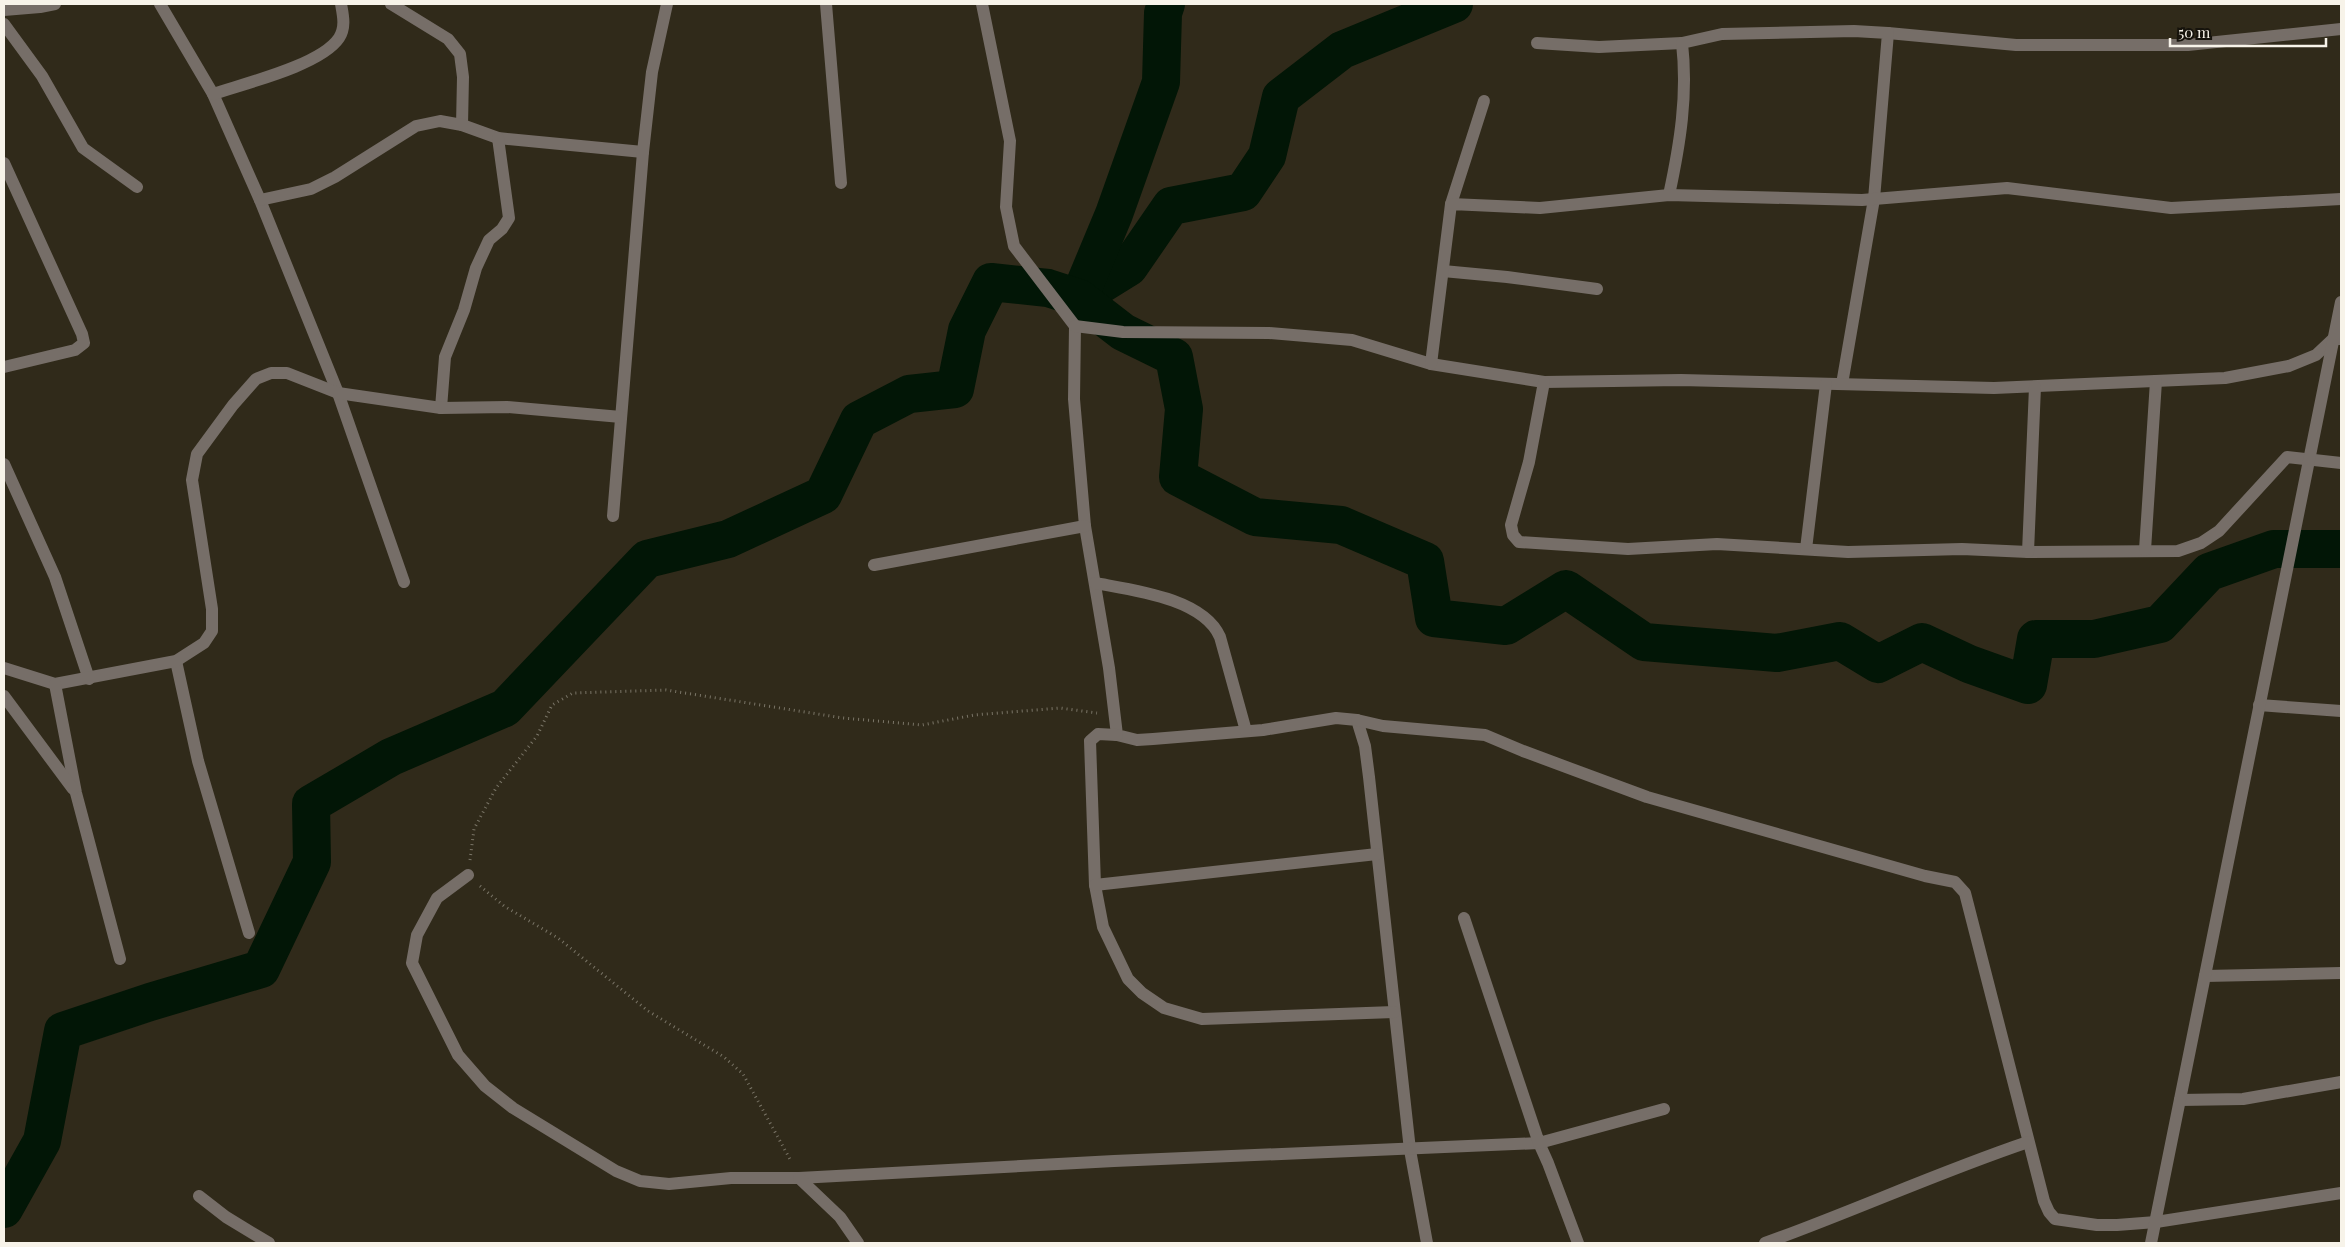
<svg xmlns="http://www.w3.org/2000/svg" width="2345" height="1247" font-family="'Playfair Display',serif">
<rect width="100%" height="100%" fill="#302a1a"/>
<g fill="none" stroke-linecap="round" stroke-linejoin="round">
<!-- river -->
<g stroke="#021606" stroke-width="38">
<polyline points="1079,298 1129,267 1171,206 1243,192 1267,156 1281,97 1342,50 1454,4"/>
<polyline points="1079,298 1114,214 1161,82 1163,13 1166,4"/>
<polyline points="4,1209 42,1141 63,1031 150,1002 261,969 312,862 311,804 391,757 505,708 647,559 728,539 823,495 859,420 909,394 955,389 967,330 991,282 1048,288 1079,298 1123,332 1174,357 1184,409 1178,477 1255,517 1341,525 1425,561 1434,618 1506,626 1566,589 1644,642 1777,653 1840,641 1878,664 1922,642 1969,664 2028,685 2036,639 2094,639 2160,624 2209,572 2274,549 2341,549"/>
</g>
<!-- path -->
<g stroke="#7a7567" stroke-width="3" stroke-dasharray="1 4" stroke-linecap="butt">
<polyline points="470,860 474,829 496,788 537,736 552,705 573,693 666,690 843,718 922,725 974,715 1060,708 1097,713"/>
<polyline points="480,886 504,906 558,938 648,1011 724,1057 743,1074 791,1161"/>
</g>
<!-- minor -->
<g stroke="#766e68" stroke-width="12">
<polyline points="160,4 213,94 260,200 338,393 404,582"/>
<polyline points="391,4 448,39 460,54 463,77 462,125"/>
<polyline points="826,4 841,183"/>
<polyline points="982,4 1010,141 1006,207 1014,246 1075,326 1074,399 1085,526 1109,668 1117,735 1137,740 1153,739 1263,730 1336,718 1357,720 1365,746 1369,777 1410,1150 1427,1243"/>
<polyline points="4,10 40,7 55,4"/>
<polyline points="4,24 42,76 83,148 137,187"/>
<polyline points="1888,33 2016,45 2188,45 2341,29"/>
<polyline points="1537,43 1599,47 1682,43"/>
<path d="M213,94C246,83 321,65 339,38C346,27 343,15 341,4"/>
<polyline points="4,163 82,334 84,343 75,350 4,367"/>
<path d="M1669,195C1680,144 1688,95 1682,43L1722,34L1854,31L1888,33L1874,199L1842,384"/>
<polyline points="260,200 311,189 335,177 416,126 440,121 462,125 498,138 643,152"/>
<polyline points="1451,204 1484,101"/>
<polyline points="1443,271 1507,277 1597,289"/>
<polyline points="1075,326 1123,332 1269,333 1352,340 1431,364 1544,382 1681,380 1994,388 2225,378 2289,366 2316,355 2333,339 2341,339"/>
<polyline points="1431,364 1451,204 1540,208 1669,195 1862,200 2007,188 2171,208 2341,199"/>
<polyline points="1544,382 1529,462 1511,525 1513,535 1519,542 1628,549 1717,544 1848,552 1962,549 2028,552 2178,551 2201,543 2219,531 2287,457 2341,463"/>
<polyline points="441,408 445,357 464,310 476,268 489,240 502,229 509,218 498,138"/>
<polyline points="4,464 55,577 89,679"/>
<polyline points="613,516 643,152 652,72 667,4"/>
<polyline points="1806,549 1826,384"/>
<polyline points="2145,550 2156,381"/>
<polyline points="2028,552 2035,387"/>
<polyline points="874,565 1085,526"/>
<path d="M1095,583C1132,590 1203,598 1220,637L1246,731"/>
<polyline points="176,661 198,761 249,933"/>
<polyline points="4,668 55,684 176,661 204,643 212,631 212,609 192,480 197,454 233,405 256,379 271,373 287,373 338,393 441,408 507,407 621,417"/>
<polyline points="55,684 76,793 120,959"/>
<polyline points="4,696 73,789"/>
<polyline points="2259,705 2341,711"/>
<polyline points="1357,720 1383,726 1485,735 1523,751 1647,797 1925,876 1955,882 1965,893 2044,1201 2049,1212 2055,1219 2097,1225 2117,1225 2156,1222 2341,1193"/>
<polyline points="1117,735 1098,734 1090,741 1095,885 1103,927 1128,979 1142,993 1164,1008 1202,1019 1394,1012"/>
<polyline points="468,875 437,898 417,935 412,963 458,1055 485,1086 513,1108 616,1171 640,1181 669,1184 731,1178 799,1178 1114,1161 1539,1143 1548,1163 1578,1243"/>
<polyline points="1095,885 1377,854"/>
<polyline points="1464,918 1539,1143 1664,1109"/>
<polyline points="2205,976 2341,973"/>
<polyline points="2180,1100 2243,1099 2341,1082"/>
<polyline points="799,1178 840,1217 858,1243"/>
<polyline points="199,1196 226,1217 269,1243"/>
<path d="M1765,1243C1854,1211 1939,1172 2028,1142"/>
<polyline points="2151,1243 2341,302"/>
</g>
</g>
<!-- border -->
<rect width="2345" height="1247" fill="none" stroke="#f7f3e9" stroke-width="10"/>
<!-- scale -->
<path d="M2170 38v8h156v-8" fill="none" stroke="#f7f3e9" stroke-width="2.5"/>
<text x="2178" y="38" font-size="15" fill="#f7f3e9" stroke="#16130c" stroke-width="4" paint-order="stroke">50 m</text>
</svg>
